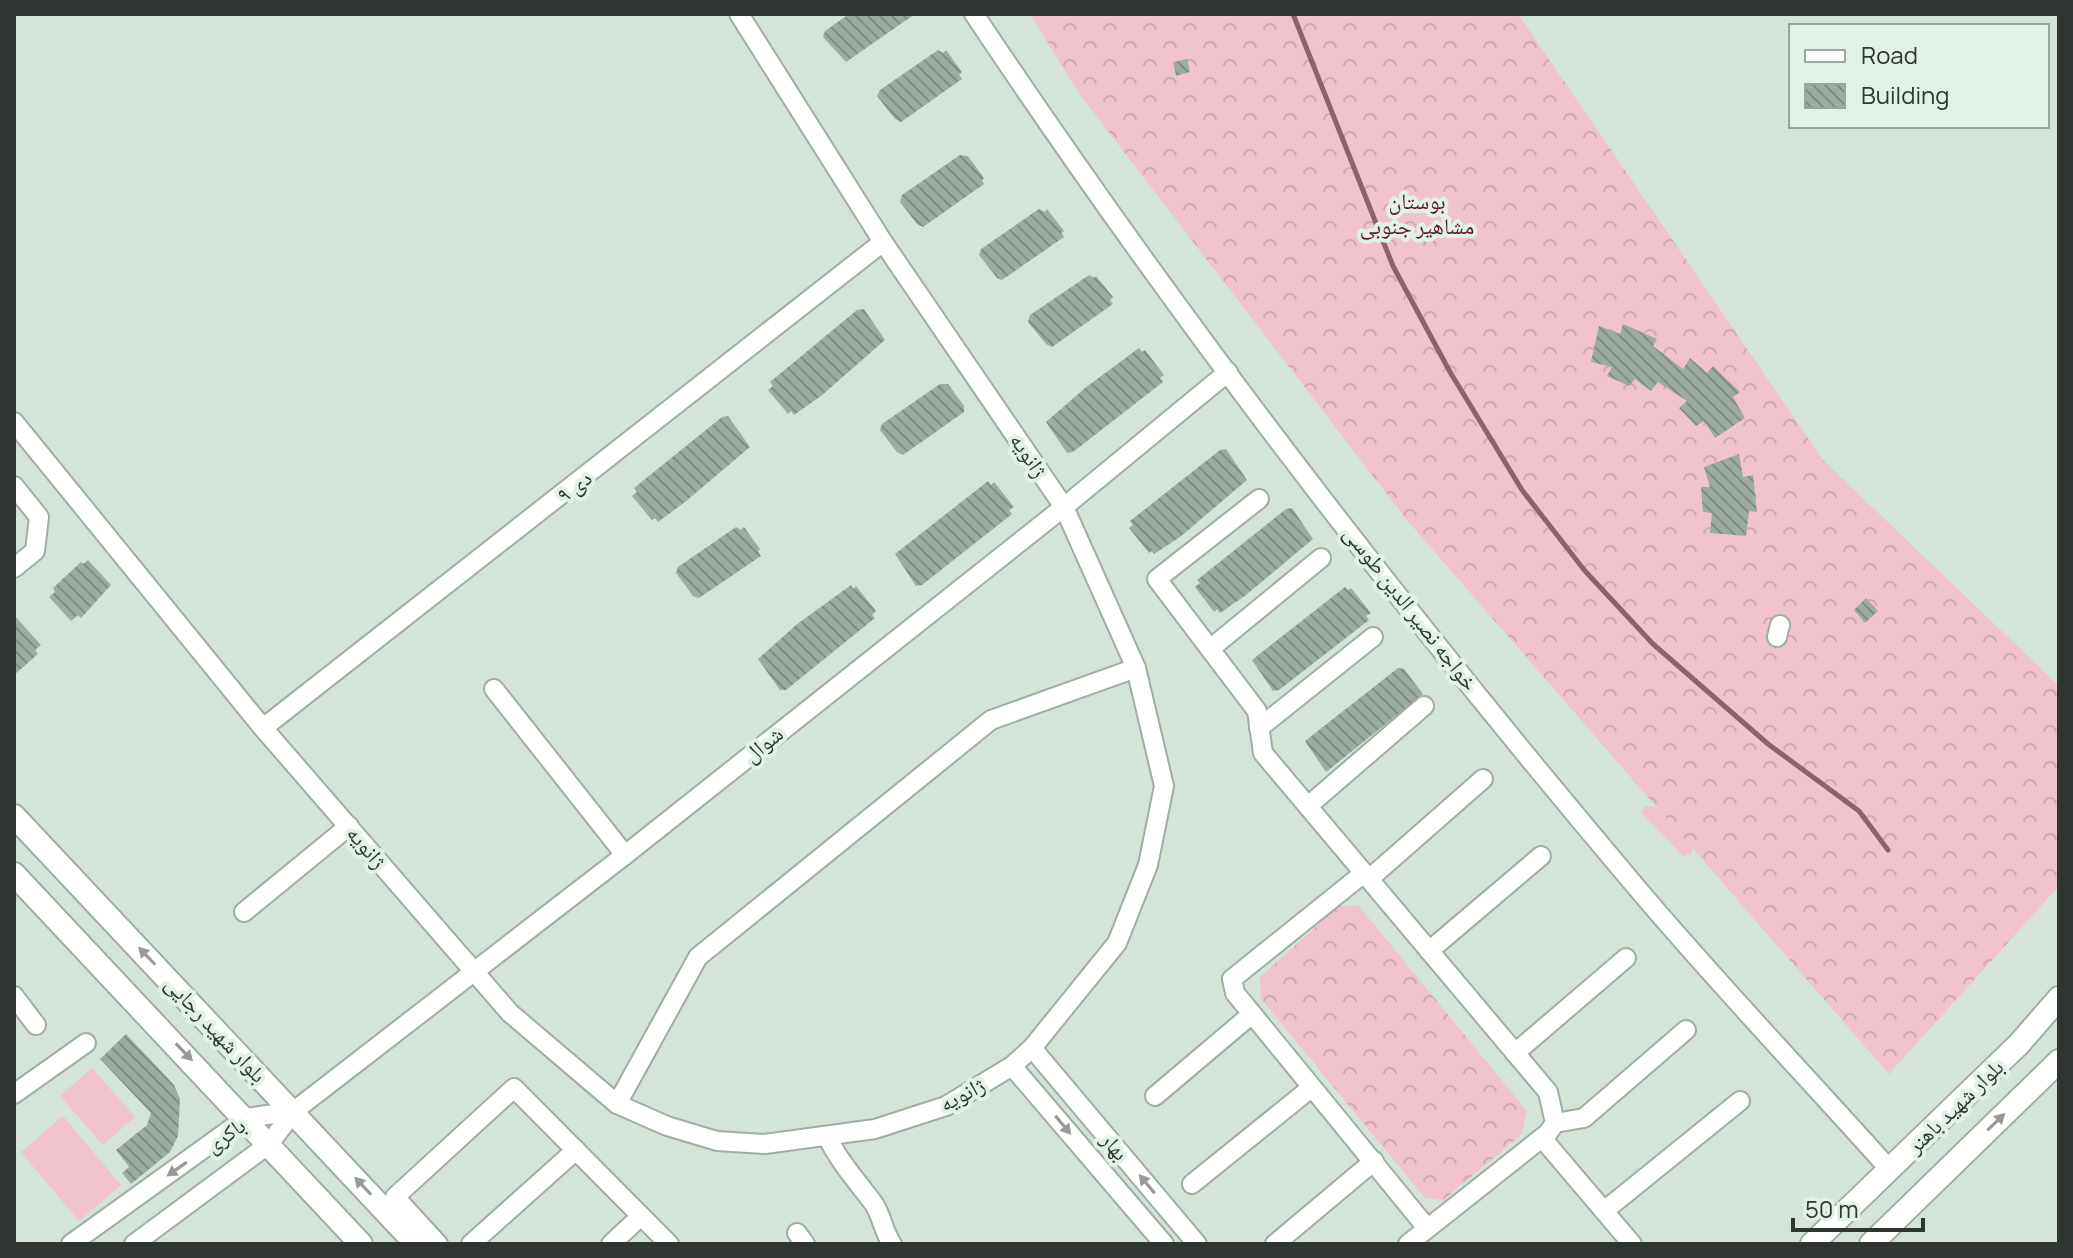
<svg xmlns="http://www.w3.org/2000/svg" width="2073" height="1258" font-family="Manrope,'Noto Naskh Arabic',sans-serif">
<defs>
<pattern id="forest-crowns" width="20" height="18" patternUnits="userSpaceOnUse" patternTransform="scale(2)"><rect width="20" height="18" fill="#f0c3cf"/><path d="M2 6a3 3 0 1 1 6 0M12 15a3 3 0 1 1 6 0" fill="none" stroke="#cea8b2"/></pattern>
<pattern id="building-back-hatch" width="6" height="6" patternUnits="userSpaceOnUse" patternTransform="scale(2)"><rect width="6" height="6" fill="#9daca1"/><path d="M-1 5l2 2M0 0l6 6M5-1l2 2" fill="none" stroke="#808d84"/></pattern>
</defs>
<rect width="100%" height="100%" fill="#d4e4d8"/>
<!-- grass -->
<g fill="#f0c3cf">
<polygon points="1646,805 1664,810 1692,848 1691,854 1683,856 1641,813"/>
<polygon points="92,1068 135,1117 103,1145 60,1096"/>
<polygon points="63,1116 121,1185 79,1221 21,1152"/>
</g>
<!-- forest -->
<g fill="url(#forest-crowns)">
<polygon points="1030,14 1518,14 1823,460 2059,686 2059,886 1889,1074 1406,519 1078,92"/>
<polygon points="1358,905 1527,1111 1521,1135 1443,1200 1425,1198 1261,999 1260,977 1339,906"/>
</g>
<g fill="none" stroke-linecap="round" stroke-linejoin="round">
<!-- stream -->
<polyline stroke="#8b626e" stroke-width="5" points="1293,14 1393,266 1450,372 1522,490 1585,571 1653,644 1768,744 1859,811 1888,850"/>
</g>
<!-- building -->
<g fill="url(#building-back-hatch)">
<polygon points="849,14 915,14 846,62 823,37 825,31"/>
<polygon points="938,50 943,53 946,50 962,72 959,74 962,79 901,122 895,119 877,96 880,90"/>
<polygon points="1187,59 1190,72 1176,76 1173,62"/>
<polygon points="960,155 968,156 984,178 982,180 984,184 923,227 917,224 900,202 902,195"/>
<polygon points="1039,209 1045,212 1047,209 1064,231 1061,233 1064,237 1002,280 997,278 979,255 981,249"/>
<polygon points="1089,275 1094,278 1096,276 1113,297 1110,300 1113,304 1052,347 1046,344 1028,322 1030,315"/>
<polygon points="864,309 885,340 821,396 794,415 791,411 788,414 768,390 773,386 770,382 857,310"/>
<polygon points="1623,324 1657,339 1653,346 1683,369 1690,358 1707,373 1713,366 1740,392 1733,397 1745,418 1715,438 1704,421 1696,426 1679,408 1687,401 1658,382 1651,391 1635,379 1629,386 1607,376 1612,367 1591,362 1599,326 1620,334"/>
<polygon points="1139,348 1142,352 1145,350 1164,375 1160,378 1163,382 1073,452 1067,453 1046,422 1085,388"/>
<polygon points="940,384 948,384 964,406 964,412 903,455 897,452 880,430 882,424"/>
<polygon points="728,416 750,447 685,502 658,522 655,518 652,520 632,496 637,492 634,488 722,417"/>
<polygon points="1226,449 1247,480 1180,537 1154,554 1152,551 1149,553 1129,528 1133,525 1130,521 1220,450"/>
<polygon points="1739,454 1743,477 1753,475 1757,512 1749,511 1746,536 1710,533 1712,513 1703,512 1701,487 1710,487 1704,467"/>
<polygon points="988,481 991,485 994,482 1014,507 1009,510 1012,514 922,585 916,586 895,554"/>
<polygon points="1292,508 1313,539 1246,595 1220,613 1217,609 1214,612 1195,587 1200,583 1197,580 1286,509"/>
<polygon points="736,527 741,530 744,527 760,549 758,551 761,556 699,598 693,596 676,573 678,567"/>
<polygon points="88,560 111,585 81,618 78,615 71,621 49,597 55,592 53,588 81,562 83,564"/>
<polygon points="851,585 853,589 856,586 876,611 872,615 875,618 786,690 780,690 758,659 796,625"/>
<polygon points="1345,587 1348,590 1351,588 1371,613 1366,616 1369,620 1279,690 1273,691 1252,660"/>
<polygon points="1866,598 1878,611 1865,623 1854,610"/>
<polygon points="14,615 41,645 35,650 38,654 14,675"/>
<polygon points="1398,668 1404,669 1423,694 1326,772 1305,741"/>
<polygon points="126,1034 174,1085 180,1099 178,1136 170,1152 131,1184 122,1173 129,1167 116,1150 147,1125 151,1113 100,1059"/>
</g>
<g fill="none" stroke-linecap="round" stroke-linejoin="round">
<!-- minor casing -->
<g stroke="#9fada3" stroke-width="22">
<g id="minor">
<path d="M974,14C1176,317 1402,610 1637,888C1718,984 1806,1076 1890,1170"/>
<polyline points="14,422 263,728 510,1013 617,1104 667,1126 717,1141 765,1144 875,1129 946,1106 1012,1066 1032,1048 1117,943 1148,865 1164,786 1136,668 1064,507 883,242 739,14"/>
<polyline points="14,486 39,517 35,551 14,568"/>
<polyline points="1259,499 1157,579 1257,711 1263,753 1548,1092 1555,1123 1548,1133 1408,1244"/>
<polyline points="1777,637 1780,625"/>
<polyline points="1210,649 1321,558"/>
<polyline points="494,689 625,855"/>
<polyline points="263,728 883,242"/>
<polyline points="1259,728 1373,637"/>
<polyline points="1308,806 1424,706"/>
<polyline points="1364,873 1232,979 1235,993 1427,1228"/>
<polyline points="1369,879 1483,779"/>
<polyline points="244,912 349,826"/>
<polyline points="1429,951 1541,856"/>
<polyline points="14,996 36,1025"/>
<polyline points="1032,1048 1197,1244"/>
<polyline points="1515,1053 1626,958"/>
<polyline points="1012,1066 1164,1244"/>
<polyline points="14,1094 86,1043"/>
<polyline points="1155,1096 1252,1014"/>
<polyline points="617,1104 698,957 991,720 1136,668"/>
<polyline points="1555,1123 1584,1118 1686,1030"/>
<path d="M827,1136C839,1162 857,1181 874,1204C882,1216 883,1231 892,1244"/>
<polyline points="1542,1138 1632,1244"/>
<polyline points="1192,1184 1311,1088"/>
<polyline points="1604,1211 1740,1101"/>
<polyline points="797,1233 805,1244"/>
<polyline points="71,1244 246,1118 294,1111"/>
<polyline points="134,1244 269,1144 294,1111 625,855 1064,507 1228,372"/>
<polyline points="438,1244 395,1197 514,1088 669,1244"/>
<polyline points="471,1244 576,1150"/>
<polyline points="611,1244 641,1216"/>
<polyline points="1275,1244 1374,1161"/>
</g>
</g>
<!-- major casing -->
<g stroke="#9fada3" stroke-width="26">
<g id="major">
<polyline points="14,816 416,1244"/>
<polyline points="14,874 361,1244"/>
<polyline points="1812,1244 2019,1044 2059,998"/>
<polyline points="1871,1244 2059,1061"/>
</g>
</g>
<!-- minor -->
<use href="#minor" stroke="#fff" stroke-width="18"/>
<!-- major -->
<use href="#major" stroke="#fff" stroke-width="22"/>
</g>
<!-- one-way arrows -->
<defs><path id="oneway-solid" d="M-6-.8H1V-3.2L6.5 0L1 3.2V.8H-6Z" transform="scale(2)"/></defs>
<g fill="#979a98">
<use href="#oneway-solid" transform="translate(147 956) rotate(-133)"/>
<use href="#oneway-solid" transform="translate(184 1052) rotate(46)"/>
<use href="#oneway-solid" transform="translate(1996 1122) rotate(-44)"/>
<use href="#oneway-solid" transform="translate(1063 1125) rotate(50)"/>
<use href="#oneway-solid" transform="translate(177 1169) rotate(145)"/>
<use href="#oneway-solid" transform="translate(1147 1184) rotate(-130)"/>
<use href="#oneway-solid" transform="translate(363 1186) rotate(-133)"/>
</g>
<g text-anchor="middle" stroke-width="8" stroke-linejoin="round" paint-order="stroke">
<!-- park labels -->
<g font-size="22" fill="#601735" stroke="#e1f1e5">
<text x="1417" y="209">بوستان<tspan x="1417" dy="25">مشاهیر جنوبی</tspan></text>
</g>
<!-- street labels -->
<g font-size="22" fill="#2f3531" stroke="#e1f1e5">
<text transform="translate(1029 455) rotate(56)" y="8">ژانویه</text>
<text transform="translate(574 486) rotate(-38)" y="8">۹ دی</text>
<text transform="translate(1411 608) rotate(52)" y="8">خواجه نصیر الدین طوسی</text>
<text transform="translate(763 744) rotate(-39)" y="8">شوال</text>
<text transform="translate(367 847) rotate(50)" y="8">ژانویه</text>
<text transform="translate(216 1029) rotate(47)" y="8">بلوار شهید رجایی</text>
<text transform="translate(962 1094) rotate(-28)" y="8">ژانویه</text>
<text transform="translate(1955 1106) rotate(-44)" y="8">بلوار شهید باهنر</text>
<text transform="translate(225 1135) rotate(-35)" y="8">باکری</text>
<text transform="translate(1115 1146) rotate(50)" y="8">بهار</text>
</g>
</g>
<!-- border -->
<rect width="2073" height="1258" fill="none" stroke="#2f3531" stroke-width="32"/>
<!-- legend -->
<rect x="1789" y="24" width="260" height="104" fill="#e1f1e5" stroke="#9aa69d" stroke-width="2"/>
<rect x="1805" y="50" width="40" height="12" fill="#ffffff" stroke="#9aa69d" stroke-width="2"/>
<text x="1861" y="64" font-size="24" fill="#2f3531">Road</text>
<rect x="1805" y="84" width="40" height="24" fill="url(#building-back-hatch)" stroke="#9aa69d" stroke-width="2"/>
<text x="1861" y="104" font-size="24" fill="#2f3531">Building</text>
<!-- scale -->
<path d="M1793 1218v12h130v-12" fill="none" stroke="#2f3531" stroke-width="4"/>
<text x="1805" y="1218" font-size="24" fill="#2f3531" stroke="#e1f1e5" stroke-width="6" paint-order="stroke">50 m</text>
</svg>
